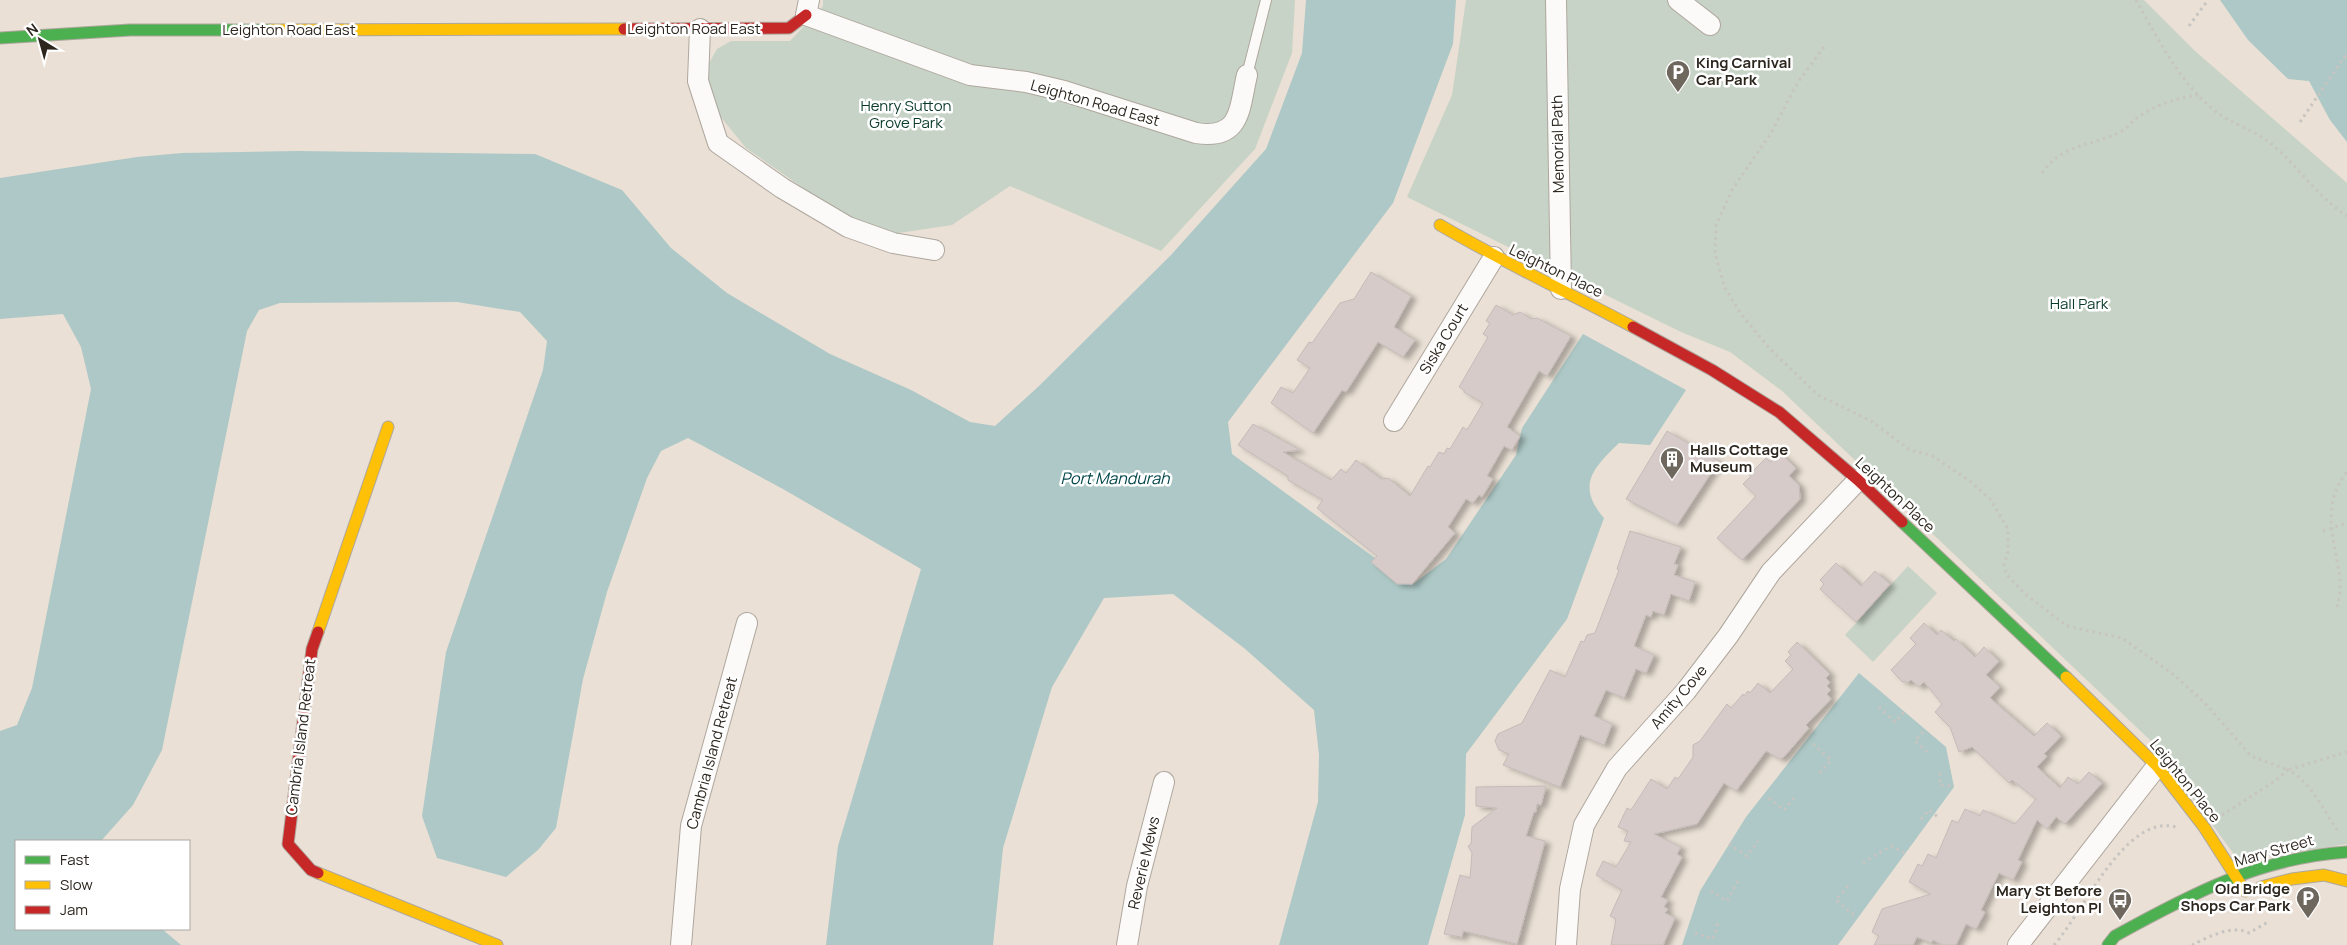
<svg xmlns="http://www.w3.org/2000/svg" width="2347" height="945" font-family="Manrope,sans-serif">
<defs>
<filter id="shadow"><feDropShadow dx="5.5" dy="3" stdDeviation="2.5" flood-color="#0004"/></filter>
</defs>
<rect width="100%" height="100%" fill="#eae0d5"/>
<!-- green -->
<g fill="#c7d3c6">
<polygon points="823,0 1295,0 1292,53 1255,149 1161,251 1010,186 952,225 892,234 839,213 746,148 720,116 708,87 708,65 717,49 731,41 790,41 823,6"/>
<polygon points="1466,0 2144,0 2195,51 2347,183 2347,844 2239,861 2150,740 1782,391 1730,352 1681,332 1407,197 1452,95"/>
<polygon points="1908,566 1937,593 1873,662 1845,635"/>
</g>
<!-- water -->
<g fill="#adc8c6">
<path d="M1306,0H1456L1453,44L1393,203L1228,422L1232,454L1412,585L1446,559L1516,455L1522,428L1583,334L1686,390L1650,445L1619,443C1593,468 1576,486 1604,518L1567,619L1466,754L1465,815L1428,945H1279L1318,802L1319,755L1314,710L1244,648L1173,594L1104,598L1052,687L1003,848L993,945H826L838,846L921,569L783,489L688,438L661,451L647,478L607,592L583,679L556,828L538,850L506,877L437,858L422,816L446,652L543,370L547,341L520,312L457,302L280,303L259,310L247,331L162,750L133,805L101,841H16V929H162L181,945H0V731L17,725L32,688L91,389L81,347L63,314L0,319V178L137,157L182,153L297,151L535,154L622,190L671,248L727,293L830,354L911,390L970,422L995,426L1039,386L1171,255L1266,149L1302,53Z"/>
<polygon points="2220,0 2347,0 2347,142 2330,120 2309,81 2288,79 2248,40"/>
<polygon points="1859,673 1946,747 1954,787 1838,945 1682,945 1700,891 1746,817"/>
</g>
<!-- building -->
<g fill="#d7cbca" stroke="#c4bbb8" filter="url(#shadow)">
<polygon points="1371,272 1411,296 1394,327 1415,340 1403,357 1378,342 1346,392 1342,390 1313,433 1271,403 1281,387 1293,393 1310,368 1297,360 1309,342 1312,343 1340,303 1354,299"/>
<polygon points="1496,305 1513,315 1520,312 1531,319 1537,318 1571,336 1547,376 1539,371 1507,427 1520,436 1512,450 1504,446 1487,476 1493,479 1482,497 1479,495 1473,503 1466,499 1448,527 1455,533 1412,584 1397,584 1371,562 1377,556 1317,508 1323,500 1288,480 1288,476 1238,445 1253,424 1300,450 1283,452 1331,480 1341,469 1346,473 1356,460 1381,479 1388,478 1410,496 1428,466 1430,467 1439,452 1444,454 1447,448 1450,449 1463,427 1467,430 1483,403 1464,392 1464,390 1459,387 1488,337 1483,334 1490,323 1486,321"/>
<polygon points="1667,431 1719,461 1677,525 1626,499"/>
<polygon points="1779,452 1796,468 1789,476 1799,485 1800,499 1742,560 1717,538 1756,496 1743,484 1751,476 1749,475 1766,458 1771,462"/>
<polygon points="1630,531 1681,547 1674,564 1678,565 1674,575 1695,582 1689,601 1671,594 1664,615 1653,611 1651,617 1646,615 1634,646 1654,655 1646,673 1636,669 1624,698 1606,690 1594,716 1612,724 1604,745 1580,735 1560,787 1503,765 1509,754 1499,750 1495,741 1498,734 1522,723 1550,670 1565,677 1581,641 1584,642 1587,635 1595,633 1619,570 1617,569"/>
<polygon points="1836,563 1861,586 1875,571 1890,584 1856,622 1820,589 1824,584 1820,580"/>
<polygon points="1924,623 1937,635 1941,630 1954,641 1956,639 1975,657 1984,647 1999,661 1986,675 2000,687 1990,698 2034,736 2047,723 2061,736 2044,754 2047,756 2037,767 2060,788 2068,777 2078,784 2089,772 2102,783 2065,824 2056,817 2047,829 2037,820 2018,860 2022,862 2013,880 1999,873 1981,910 1985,912 1976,929 1966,924 1956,945 1943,945 1933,940 1931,943 1917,937 1913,945 1874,945 1879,936 1872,932 1882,909 1931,894 1909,882 1918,864 1922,866 1928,854 1936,858 1952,820 1958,823 1965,809 1980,816 1983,810 2015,824 2036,799 2012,780 2009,783 1972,747 1959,752 1950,727 1935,712 1942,704 1924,682 1919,687 1911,680 1907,683 1904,681 1903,682 1891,670 1916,644 1910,638"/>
<polygon points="1797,642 1830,674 1826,678 1830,682 1827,686 1831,690 1827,694 1831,699 1806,725 1809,728 1784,757 1780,759 1766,751 1736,791 1724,783 1697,824 1654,834 1681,847 1677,854 1682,857 1661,897 1668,900 1664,907 1668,909 1665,913 1675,918 1663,945 1611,945 1616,919 1610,916 1622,890 1596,875 1603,861 1616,867 1631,842 1624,841 1628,831 1618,827 1627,808 1631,810 1651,779 1667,789 1675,777 1678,779 1693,757 1693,745 1700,741 1727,704 1731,708 1743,694 1744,696 1748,691 1750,693 1758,683 1770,693 1793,669 1785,661 1791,655 1788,652"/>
<polygon points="1546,786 1541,805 1537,804 1536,812 1534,812 1526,836 1545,841 1517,944 1463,931 1462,937 1444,934 1460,875 1470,878 1472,853 1468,846 1471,844 1472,827 1497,808 1476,806 1476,787"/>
</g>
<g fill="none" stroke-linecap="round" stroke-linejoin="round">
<!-- lane casing -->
<g stroke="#aea79e" stroke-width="12">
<polyline id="lane" points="1247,75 1266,0"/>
</g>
<!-- street casing -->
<g stroke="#aea79e" stroke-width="22">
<g id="street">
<path d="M809,0L806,15L970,75L1026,82L1064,91L1196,133C1241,140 1239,110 1247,75"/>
<polyline points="1556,0 1561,289"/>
<polyline points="1678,0 1710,25"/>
<polyline points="700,29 698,81 718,143 782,188 848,227 893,243 934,250"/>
<polyline points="1394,421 1494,257"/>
<polyline points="681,945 691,826 747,623"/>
<polyline points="1127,945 1137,886 1164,782"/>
<polyline points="1566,945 1570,889 1584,825 1617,768 1686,691 1728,636 1771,572 1858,480"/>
<polyline points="2018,945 2157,766"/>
</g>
</g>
<!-- fast casing -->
<g stroke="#aea79e" stroke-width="13">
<g id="fast">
<polyline points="0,38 130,30 270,30"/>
<polyline points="1902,522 2066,677"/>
<path d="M2108,945L2115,936C2191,894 2259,858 2347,852"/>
</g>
</g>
<!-- slow casing -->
<g stroke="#aea79e" stroke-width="13">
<g id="slow">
<polyline points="270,30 624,29"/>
<path d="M1440,225C1503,262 1569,293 1633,327"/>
<polyline points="318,632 388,427"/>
<polyline points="2066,677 2157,766 2204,827 2245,891"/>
<polyline points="318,873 497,945"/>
<polyline points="2261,887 2292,879 2324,875 2347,881"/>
</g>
</g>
<!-- jam casing -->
<g stroke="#aea79e" stroke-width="13">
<g id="jam">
<polyline points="624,29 789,28 806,15"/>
<polyline points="1633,327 1712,370 1779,412 1858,480 1902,522"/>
<polyline points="318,632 312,649 288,844 311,870 318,873"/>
</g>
</g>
<!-- path -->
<g stroke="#c7c4c1" stroke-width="3" stroke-dasharray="2.5 4" stroke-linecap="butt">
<path d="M2136,0C2159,40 2181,86 2219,114C2237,126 2259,132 2275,147C2300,169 2319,198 2347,216"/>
<polyline points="2189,26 2208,0"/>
<polyline points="1824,47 1798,82 1771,133 1732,190 1716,225 1715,254 1725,288 1741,314 1770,349 1818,395 1871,421 1910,450 1931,455 1970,481 1990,499 2008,529 2008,552 2004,564 2006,574 2025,594 2067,626 2122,638 2173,674 2204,702 2251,756 2288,770 2347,752"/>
<polyline points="2300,122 2347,53"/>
<path d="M2042,173C2064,142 2092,147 2122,131C2128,128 2132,121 2137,118C2155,105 2177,98 2198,95"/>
<polyline points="2323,531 2347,523"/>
<path d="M2337,607C2339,599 2341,589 2340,580C2336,542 2319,507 2347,472"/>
<polyline points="1879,707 1895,722 1904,712"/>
<polyline points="1923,732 1915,741 1927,752"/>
<polyline points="1813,744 1831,760 1819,774"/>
<polyline points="1940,773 1940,785 1951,786"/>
<polyline points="1769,798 1784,810 1795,797"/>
<path d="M2222,815L2275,781L2288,770C2311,781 2323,810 2337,830"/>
<polyline points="1921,819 1929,810 1938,817"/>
<polyline points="1729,844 1747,856 1758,841"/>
<polyline points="1863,863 1891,846 1908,855"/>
<polyline points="1848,886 1836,900 1854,915"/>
<polyline points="1711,891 1727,901 1740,877"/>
<polyline points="2281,913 2282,904"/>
<polyline points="1695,933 1713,939 1718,922"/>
<path d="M2054,945C2083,913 2125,813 2176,827"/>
<path d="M2192,945C2208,937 2233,924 2249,933L2268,922"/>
</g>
<!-- lane -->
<use href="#lane" stroke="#fcfaf9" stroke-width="10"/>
<!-- street -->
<use href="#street" stroke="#fcfaf9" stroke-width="20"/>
<!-- fast -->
<use href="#fast" stroke="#4caf50" stroke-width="11"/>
<!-- slow -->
<use href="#slow" stroke="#ffc107" stroke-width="11"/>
<!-- jam -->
<use href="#jam" stroke="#c62828" stroke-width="11"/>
</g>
<!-- icons -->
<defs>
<g id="parking-pin" transform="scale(1.25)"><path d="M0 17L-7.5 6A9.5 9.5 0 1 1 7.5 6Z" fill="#6e675e" stroke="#fff"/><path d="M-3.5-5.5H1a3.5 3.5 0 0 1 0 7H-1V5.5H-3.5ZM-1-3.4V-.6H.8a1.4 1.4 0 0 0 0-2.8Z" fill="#fff"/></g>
<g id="building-pin" transform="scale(1.25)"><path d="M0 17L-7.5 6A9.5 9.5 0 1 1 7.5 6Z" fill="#6e675e" stroke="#fff"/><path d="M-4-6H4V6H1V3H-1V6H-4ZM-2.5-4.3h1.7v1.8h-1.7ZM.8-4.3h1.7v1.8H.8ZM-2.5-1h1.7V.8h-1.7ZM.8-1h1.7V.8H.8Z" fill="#fff"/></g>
<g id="bus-pin" transform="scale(1.25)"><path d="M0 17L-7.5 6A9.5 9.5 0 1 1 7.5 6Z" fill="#6e675e" stroke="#fff"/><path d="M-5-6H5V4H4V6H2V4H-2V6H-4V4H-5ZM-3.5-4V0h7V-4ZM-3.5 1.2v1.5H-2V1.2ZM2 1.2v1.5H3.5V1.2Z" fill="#fff"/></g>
</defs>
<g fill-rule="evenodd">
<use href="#parking-pin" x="1678" y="72"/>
<use href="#building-pin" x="1672" y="459"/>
<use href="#parking-pin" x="2308" y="898"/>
<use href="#bus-pin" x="2120" y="900"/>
</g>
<g text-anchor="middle" stroke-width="5" stroke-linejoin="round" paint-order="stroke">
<!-- street labels -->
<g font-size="15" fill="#2c261e" stroke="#fff">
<text x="694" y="34">Leighton Road East</text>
<text x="289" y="35">Leighton Road East</text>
<text transform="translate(1095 103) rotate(16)" y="5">Leighton Road East</text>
<text transform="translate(1558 144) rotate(-91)" y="5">Memorial Path</text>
<text transform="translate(1556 271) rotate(26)" y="5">Leighton Place</text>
<text transform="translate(1444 339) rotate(-59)" y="5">Siska Court</text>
<text transform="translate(1895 495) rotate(43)" y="5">Leighton Place</text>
<text transform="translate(1679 697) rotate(-50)" y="5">Amity Cove</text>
<text transform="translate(301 737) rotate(-83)" y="5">Cambria Island Retreat</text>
<text transform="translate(712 753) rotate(-75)" y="5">Cambria Island Retreat</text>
<text transform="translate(2185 781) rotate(51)" y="5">Leighton Place</text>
<text transform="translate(2274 851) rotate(-16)" y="5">Mary Street</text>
<text transform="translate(1144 863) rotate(-77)" y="5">Reverie Mews</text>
</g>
<!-- poi labels -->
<g font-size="15" font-weight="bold" fill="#2c261e" stroke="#fff" text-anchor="start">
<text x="1696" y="68">King Carnival<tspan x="1696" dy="17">Car Park</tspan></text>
<text x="1690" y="455">Halls Cottage<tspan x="1690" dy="17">Museum</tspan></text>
<text x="2290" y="894" text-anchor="end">Old Bridge<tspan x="2290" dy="17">Shops Car Park</tspan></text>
<text x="2102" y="896" text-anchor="end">Mary St Before<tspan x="2102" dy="17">Leighton Pl</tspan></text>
</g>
<!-- park labels -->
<g font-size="15" fill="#093a29" stroke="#fff">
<text x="906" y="111">Henry Sutton<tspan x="906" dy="17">Grove Park</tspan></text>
<text x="2079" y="309">Hall Park</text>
</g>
<!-- water labels -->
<g font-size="16" font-style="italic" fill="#01464a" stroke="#fff">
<text x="1115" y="484">Port Mandurah</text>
</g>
</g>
<!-- legend -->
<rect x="15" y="840" width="175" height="90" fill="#ffffff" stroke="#aba8a5"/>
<rect x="25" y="856" width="25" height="8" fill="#4caf50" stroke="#aba8a5"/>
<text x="60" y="865" font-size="15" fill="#2c261e">Fast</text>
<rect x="25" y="881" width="25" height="8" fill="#ffc107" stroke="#aba8a5"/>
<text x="60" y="890" font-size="15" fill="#2c261e">Slow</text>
<rect x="25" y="906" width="25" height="8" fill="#c62828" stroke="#aba8a5"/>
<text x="60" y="915" font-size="15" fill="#2c261e">Jam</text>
<!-- north arrow -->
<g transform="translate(40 40) rotate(323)" stroke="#ffffff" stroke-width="4" paint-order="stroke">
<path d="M0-4L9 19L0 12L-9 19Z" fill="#2c261e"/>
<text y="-8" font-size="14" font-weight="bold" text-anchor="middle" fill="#2c261e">N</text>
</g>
</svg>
